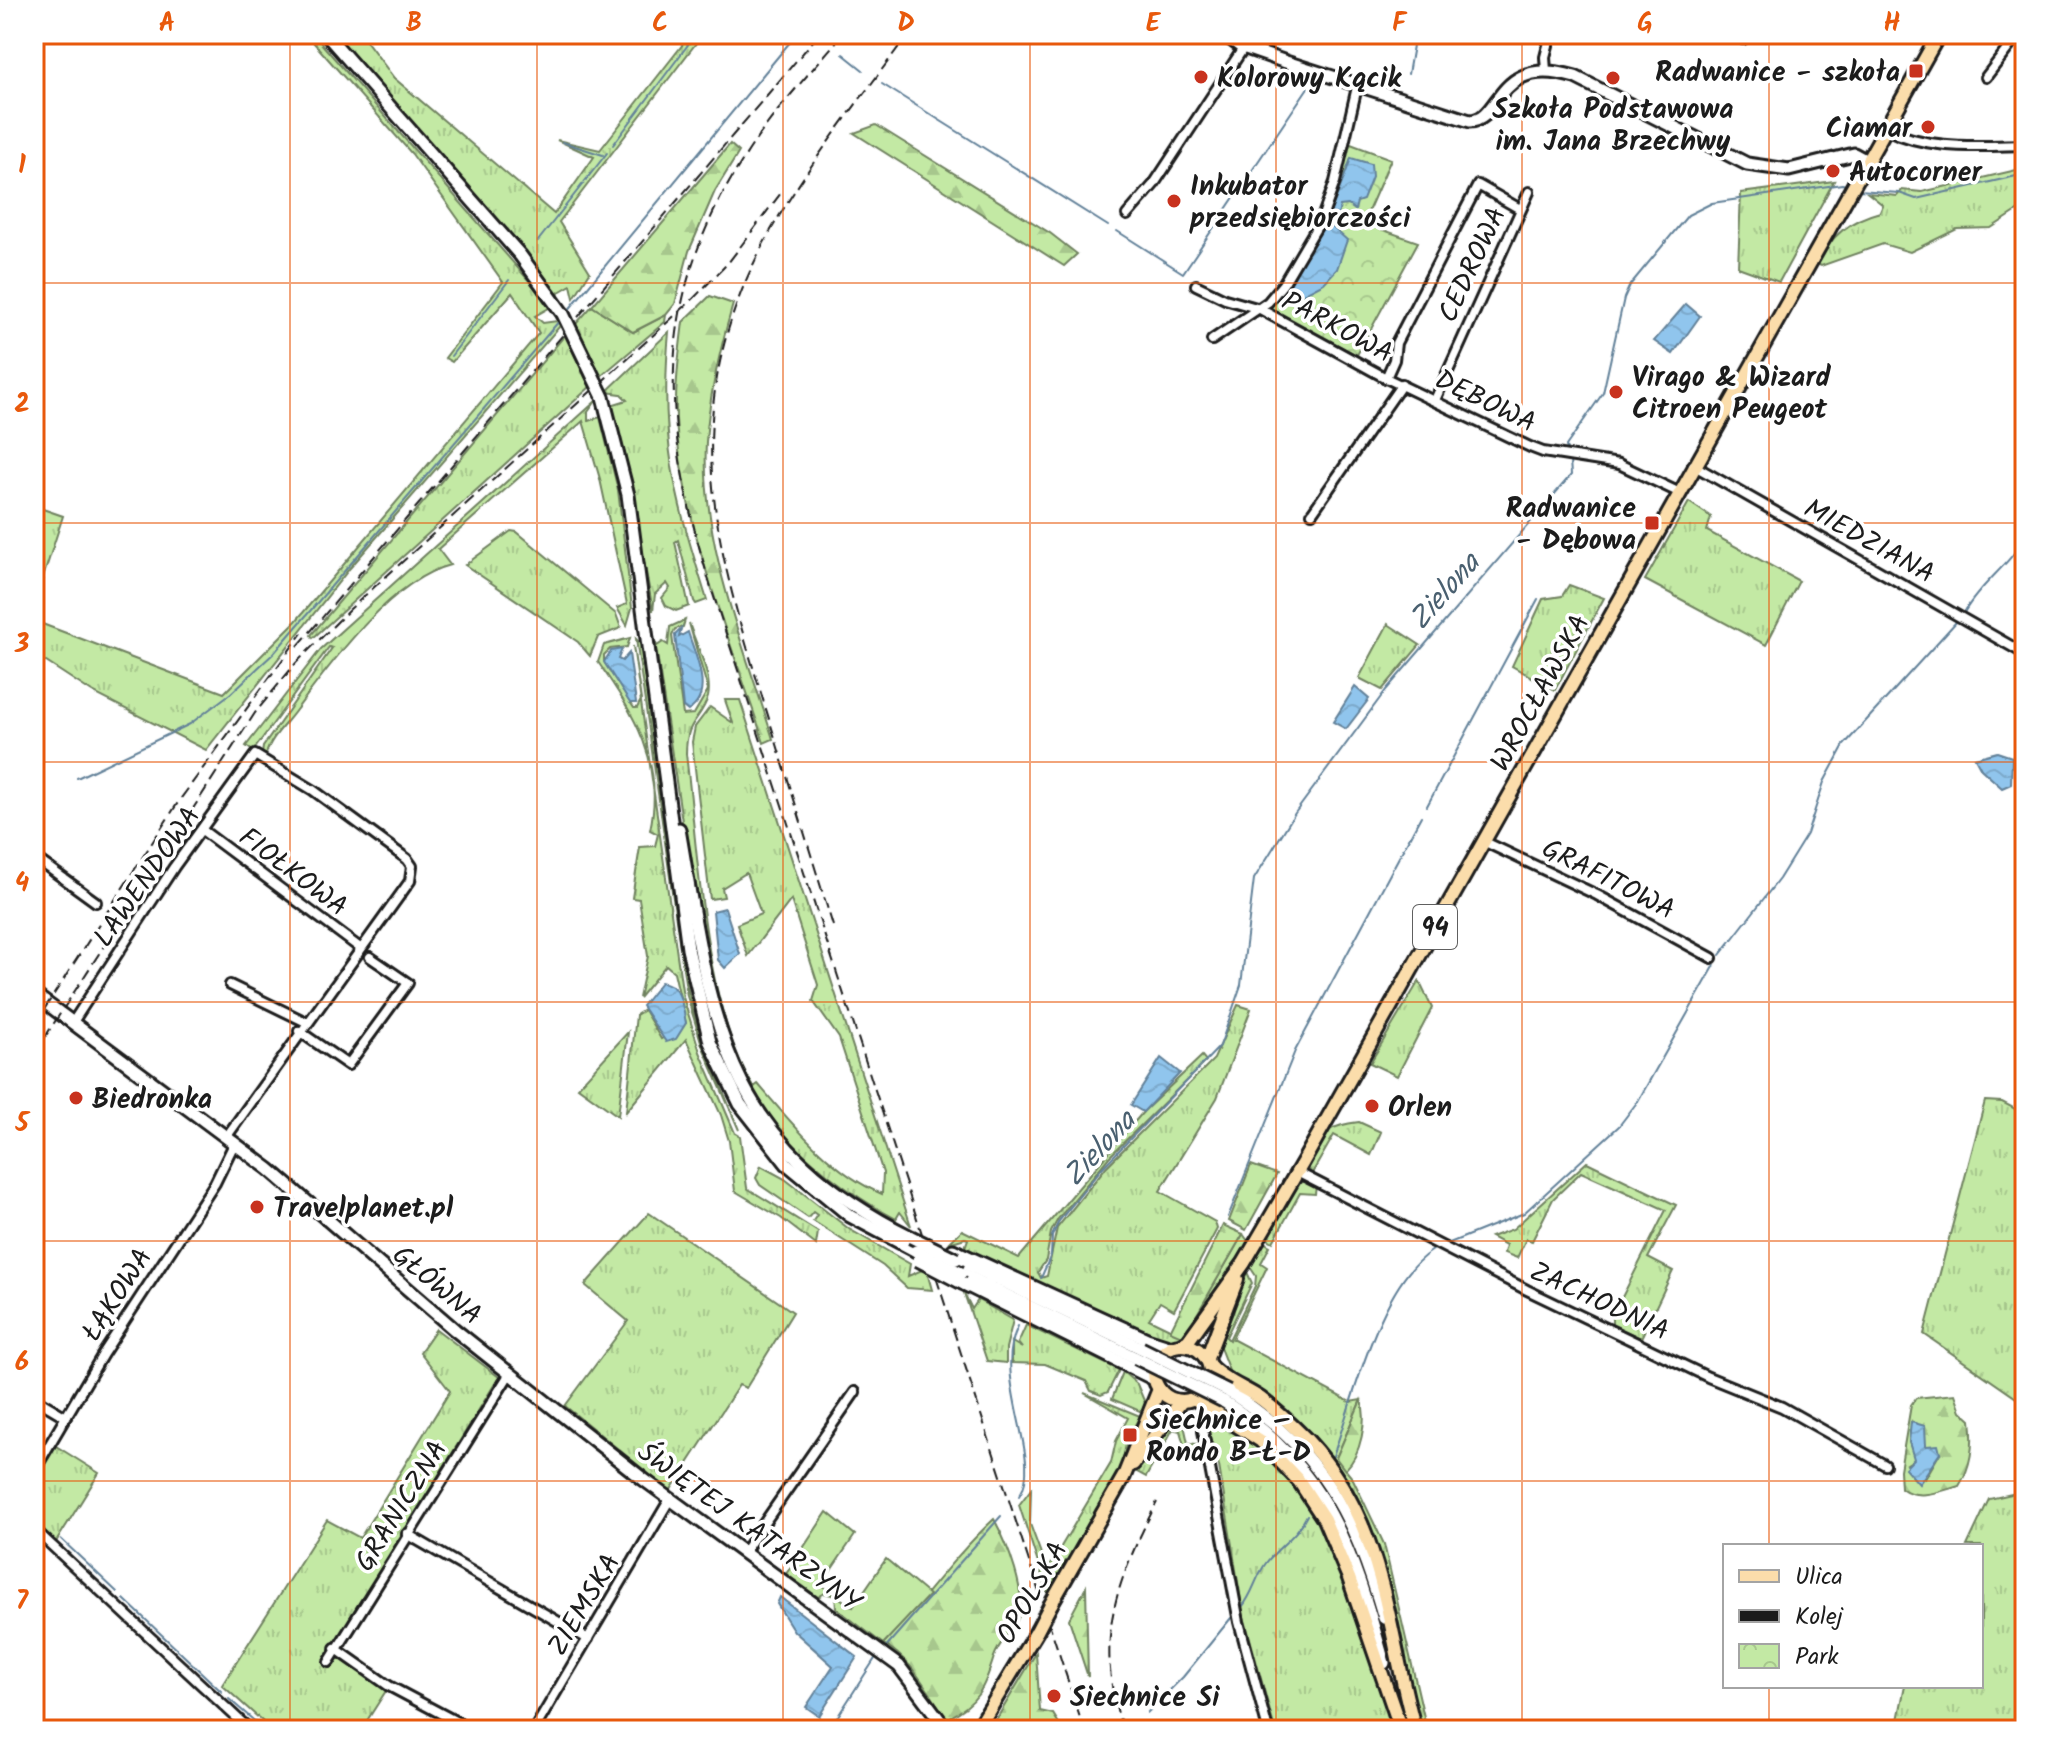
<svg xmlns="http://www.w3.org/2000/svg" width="2059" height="1764" font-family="Kalam,sans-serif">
<defs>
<pattern id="grass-tufts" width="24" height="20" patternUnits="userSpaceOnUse" patternTransform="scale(2)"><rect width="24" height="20" fill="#c3e9a4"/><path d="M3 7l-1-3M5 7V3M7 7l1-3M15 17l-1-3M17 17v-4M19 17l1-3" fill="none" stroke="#a7c78d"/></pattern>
<pattern id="forest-firs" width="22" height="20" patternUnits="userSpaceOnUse" patternTransform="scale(2)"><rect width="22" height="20" fill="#c3e9a4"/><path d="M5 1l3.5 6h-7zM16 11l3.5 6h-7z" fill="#a7c78d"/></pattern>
<pattern id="park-crowns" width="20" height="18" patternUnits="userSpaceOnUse" patternTransform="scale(2)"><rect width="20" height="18" fill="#c3e9a4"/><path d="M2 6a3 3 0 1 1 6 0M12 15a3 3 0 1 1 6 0" fill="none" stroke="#a7c78d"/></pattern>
<pattern id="water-waves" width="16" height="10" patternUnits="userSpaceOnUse" patternTransform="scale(2)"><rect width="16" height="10" fill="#90c5ed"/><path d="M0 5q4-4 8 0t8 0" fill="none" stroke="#7ca9cb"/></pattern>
</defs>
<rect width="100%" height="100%" fill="#fff"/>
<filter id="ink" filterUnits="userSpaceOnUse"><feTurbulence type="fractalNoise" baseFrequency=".0125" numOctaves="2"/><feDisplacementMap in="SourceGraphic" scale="16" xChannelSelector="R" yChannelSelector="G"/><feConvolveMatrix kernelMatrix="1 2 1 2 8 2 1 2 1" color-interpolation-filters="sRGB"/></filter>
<g filter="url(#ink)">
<!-- grass -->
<g fill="url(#grass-tufts)" stroke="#708260" stroke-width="2">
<polygon points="306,34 313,34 531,283 549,308 535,316 543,323 557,321 560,326 350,568 206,750 92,692 34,654 37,622 224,693 296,621 539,333 512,293 452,362 445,358 503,282 412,154"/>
<polygon points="333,34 361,34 394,78 554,214 594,157 557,140 600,150 691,34 703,34 559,222 590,272 574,298 571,285 559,292 558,299 524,253"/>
<path d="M2025,168V206L1991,228L1957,229L1910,252L1883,244L1821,266L1817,264C1831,235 1850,220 1880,212L1883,205L1868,193L1897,196L1902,190L1922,192Z"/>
<polygon points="1834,181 1779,282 1738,267 1741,193"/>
<polygon points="592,306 633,332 666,315 665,322 600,377 575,325"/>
<path d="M669,332C659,441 675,497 707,600L696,604L694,601L678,540L675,542L689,606L676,611L666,606L662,598L670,588L667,583L655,594L653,611L625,454L611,405L627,400L621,394L606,392Z"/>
<polygon points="565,335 590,387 313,638 311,635"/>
<path d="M596,401L588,412V421L600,417L618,490L632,608L627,625L617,608L627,604L600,479L583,421L438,549L450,565C391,580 331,663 296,710C287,723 269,739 266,755L262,754L263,747L332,648L329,647L253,751L246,746L321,649Z"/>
<polygon points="1689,502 1711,517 1707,531 1799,581 1766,645 1645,580"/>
<polygon points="34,506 63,516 40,587 34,585"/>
<polygon points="511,531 517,532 616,614 621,628 598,637 590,656 578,642 465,565"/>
<polygon points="1569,585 1604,598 1555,690 1512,666 1543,599 1562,596"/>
<path d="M685,620L683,627L675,629L672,636L683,715L694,714L708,690L689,623C695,643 713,675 708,697C700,722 686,719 686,754C698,850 703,1008 754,1087L758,1084C792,1124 833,1174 882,1194L883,1173L839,1038L813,1001L818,985L791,900L748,956L737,924L761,914L746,873L722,888L724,897L710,899L692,742L695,727L710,707L733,723L725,700H740L911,1226L900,1212L896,1219C837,1188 760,1127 735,1062C715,1010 705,956 697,901H694L655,641L657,646L663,642L668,645L670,627Z"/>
<polygon points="1388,624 1420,645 1382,690 1359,678"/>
<path d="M630,638L627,647L610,649L604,655V662L634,708H637L641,700L633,646L683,997L700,1052L735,1133L740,1136L747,1188L818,1232L816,1245L781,1218L735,1191L729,1141L721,1115L686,1039L626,1112L636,1015L644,1010L661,1039L686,1023L674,972L666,965L639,998L648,956L639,899L632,898L640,847L655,846L658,834L650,830C665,763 634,714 598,662L604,645Z"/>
<polygon points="636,639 643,647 687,986 699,1033 739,1130 702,1045 687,996"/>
<polygon points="1419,981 1432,1008 1397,1076 1370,1063"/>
<polygon points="1238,1005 1251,1009 1217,1098 1160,1191 1215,1222 1217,1229 1174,1310 1160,1302 1149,1319 1184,1336 1243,1234 1248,1241 1230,1275 1184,1339 1170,1343 1158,1339 964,1250 968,1239 965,1238 949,1243 962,1230 1019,1258 1143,1112 1202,1056 1206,1061 1109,1157 1058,1219 1051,1232 1046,1260 1038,1272 1041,1278 1047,1276 1057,1228 1106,1167 1214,1059"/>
<polygon points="628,1032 618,1116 578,1087"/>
<polygon points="1985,1101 2002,1102 2025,1114 2025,1404 1924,1334"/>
<path d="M1359,1122L1381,1132L1371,1155L1334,1135L1311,1175L1308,1165C1326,1133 1321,1127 1359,1122Z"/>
<polygon points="1587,1162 1676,1205 1648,1258 1673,1271 1641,1338 1612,1325 1612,1317 1666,1210 1581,1172 1553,1199 1532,1241 1526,1239 1517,1258 1504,1253 1506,1245 1491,1237 1513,1229"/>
<polygon points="761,1166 785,1179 849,1229 910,1264 908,1276 922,1270 927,1272 932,1290 907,1288 883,1266 813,1221 817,1215 813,1212 808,1218 760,1185 756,1178"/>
<polygon points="1304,1181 1316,1186 1315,1194 1300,1193 1273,1242 1266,1238 1297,1184"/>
<polygon points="649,1213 793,1312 746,1388 739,1385 670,1491 565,1406 628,1321 585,1285"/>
<polygon points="1263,1242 1270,1246 1261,1263 1267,1267 1232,1339 1350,1402 1361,1400 1336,1458 1353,1479 1384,1544 1427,1730 1421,1730 1343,1480 1231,1376 1219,1345 1247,1272 1252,1283 1226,1337 1229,1340 1255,1286 1256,1276 1250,1267"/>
<polygon points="964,1293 972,1309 978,1300 1013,1320 1006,1348 1006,1363 987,1361"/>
<polygon points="1026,1325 1119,1370 1108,1392 1101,1395 1091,1391 1086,1381 1045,1364 1012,1363 1012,1342 1022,1348 1018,1343"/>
<polygon points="436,1329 499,1377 327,1657 337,1654 389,1686 361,1730 272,1730 222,1685 327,1520 360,1538 450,1391 420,1352"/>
<polygon points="1123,1372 1137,1384 1145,1403 1142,1412 1112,1399"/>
<polygon points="1084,1393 1140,1416 1127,1439 1121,1469 1049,1597 1019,1505 1031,1489 1030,1524 1047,1570 1111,1463 1116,1441 1128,1418"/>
<polygon points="1209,1414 1228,1419 1282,1465 1328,1534 1396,1730 1275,1730 1243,1613 1219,1466 1204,1418"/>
<polygon points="1192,1417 1198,1422 1184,1425 1188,1443 1203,1445 1203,1448 1185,1448 1180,1431 1173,1429 1146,1477 1135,1471 1170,1420"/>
<polygon points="56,1446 99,1473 56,1542 34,1520 34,1483"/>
<polygon points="2025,1491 2025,1730 1896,1730 1905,1686 1981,1686 1981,1546 1967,1546 1989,1499"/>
</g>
<!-- forest -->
<g fill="url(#forest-firs)" stroke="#708260" stroke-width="2" fill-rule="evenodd">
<polygon points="876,125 1050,233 1077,254 1064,266 854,133"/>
<polygon points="730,144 739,152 715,191 689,251 675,304 666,315 633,332 592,306"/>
<path d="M710,296L733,304C720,349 709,394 706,442C701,544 743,644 773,739L764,743C731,641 682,526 676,419C675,387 679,354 683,322Z"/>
<polygon points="1251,1165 1277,1174 1246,1230 1229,1221"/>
<polygon points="1223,1225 1243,1234 1184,1337 1170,1331"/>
<path d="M1955,1394L1961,1411L1971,1420C1974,1443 1971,1467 1959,1486C1941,1491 1918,1501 1901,1488L1900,1470L1911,1405L1916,1398ZM1912,1422L1926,1447L1940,1453L1925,1479L1907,1464L1915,1459L1909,1442Z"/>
<path d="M1361,1400C1368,1420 1361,1455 1345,1470L1336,1458Z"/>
<path d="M994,1519C1006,1541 1030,1598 1017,1620C1010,1633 999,1643 994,1657C984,1689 978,1703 947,1719C928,1692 912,1659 883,1644C921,1603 953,1557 994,1519Z"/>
<polygon points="1086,1587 1088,1677 1069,1619"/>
<polygon points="1036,1653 1040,1711 1053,1714 1063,1730 990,1730"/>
</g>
<!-- park -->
<path fill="url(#park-crowns)" stroke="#708260" stroke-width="2" d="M1348,143L1391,159L1363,223L1418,242L1357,355L1270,310C1276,277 1311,250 1325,221C1338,197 1342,170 1348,143Z"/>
<!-- garden -->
<polygon fill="#c3e9a4" stroke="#708260" stroke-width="2" points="827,1512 855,1535 821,1585 853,1607 886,1559 929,1595 883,1644 836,1608 835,1596 825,1593 818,1597 786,1574"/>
<!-- water -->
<g fill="url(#water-waves)" stroke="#628199" stroke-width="2">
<path d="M1351,158L1371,164L1372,177L1363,200L1357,202L1355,210L1348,205L1340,206L1337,221L1330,225L1347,240L1337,269L1324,283L1286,303L1281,298C1295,281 1300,262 1312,243C1331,212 1339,193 1351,158Z"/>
<polygon points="1686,304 1700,316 1673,354 1654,341"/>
<path d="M681,629L679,637L688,632C695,655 715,695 688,711L683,707L675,635Z"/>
<polygon points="622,649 618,659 622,661 629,653 636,703 630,703 604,662 611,651"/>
<polygon points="1355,687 1369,699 1346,729 1333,722"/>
<polygon points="1997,752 2012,757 2011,784 2002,788 1981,769 1975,758"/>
<polygon points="725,908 740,954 725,968 718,960 713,911"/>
<path d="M661,982C682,985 682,1005 686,1023L676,1039L666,1042L642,1006Z"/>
<polygon points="1161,1058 1180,1073 1143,1112 1131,1105"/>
<polygon points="1911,1422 1925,1426 1926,1446 1938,1445 1940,1453 1919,1484 1905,1468 1914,1459 1909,1442"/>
<polygon points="780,1597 857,1657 819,1716 806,1707 833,1666 794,1631 777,1604"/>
</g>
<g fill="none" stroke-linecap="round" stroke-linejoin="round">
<!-- stream -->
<g stroke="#628199" stroke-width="2">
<polyline points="800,34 802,35"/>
<polyline points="843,54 863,70"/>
<polyline points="1408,74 1415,34"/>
<polyline points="882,84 1108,226"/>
<polyline points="562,142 603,155"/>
<polyline points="613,145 696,34"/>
<polyline points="1859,190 1899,193 1916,199 2025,174"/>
<polyline points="1117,231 1183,273 1309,86"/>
<polyline points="538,241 607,153"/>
<polyline points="567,312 795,36"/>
<polyline points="451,356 509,280"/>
<polyline points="1568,454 1566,446 1603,393 1624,298 1630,285 1688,215 1712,203 1842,184 1849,186"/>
<path d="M1965,611C1982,582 2009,566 2025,537"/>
<polyline points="77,778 190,724 231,693 274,653 560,320"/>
<polyline points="34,798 40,795"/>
<polyline points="1427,806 1538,599"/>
<polyline points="1720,955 1779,879 1807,834 1824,782 1844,745 1957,621"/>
<polyline points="1228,1217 1295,1051 1421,816"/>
<polyline points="1447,1244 1524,1213 1619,1126 1638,1101 1715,965"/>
<polyline points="1041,1278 1051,1255 1052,1236 1059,1221 1101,1169 1220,1046 1241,985 1254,879 1295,813 1386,690 1571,475 1570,460"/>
<path d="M1018,1326C991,1381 1045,1460 1019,1496"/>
<path d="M1333,1456C1354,1397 1380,1282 1433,1250"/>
<polyline points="61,1539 117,1592"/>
<polyline points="124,1599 222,1692"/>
<path d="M1242,1607C1253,1594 1256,1576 1266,1563C1279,1546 1298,1535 1307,1515"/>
<polyline points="883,1650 1001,1516"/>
<polyline points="229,1699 259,1725"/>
<polyline points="1147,1713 1183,1677 1231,1618"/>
<polyline points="829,1730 878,1654"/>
</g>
<!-- street casing -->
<g stroke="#1c1c1c" stroke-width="14">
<g id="street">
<polyline points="1743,39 1745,34"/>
<polyline points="1546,71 1545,57 1551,34"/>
<polyline points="1986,77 2019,34"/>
<path d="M1884,128C1929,151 1976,146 2025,145"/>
<polyline points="1127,215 1154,184 1244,47"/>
<polyline points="1196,285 1225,299 1260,309 1386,378 1530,447 1543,452 1619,464 1678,492"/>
<polyline points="1212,340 1268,302 1283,284 1322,218 1335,182 1357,87"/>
<polyline points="1386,378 1394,360 1396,343 1478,185 1520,209"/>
<polyline points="1435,400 1529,192"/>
<polyline points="1693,465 2025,654"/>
<polyline points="1312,513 1402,384"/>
<polyline points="202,830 360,948"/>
<polyline points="1483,841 1597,895 1712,958"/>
<polyline points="34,857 96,902"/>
<polyline points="230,985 306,1022"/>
<polyline points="73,1022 174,867 255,755 313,790 407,859 412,866 410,881 227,1136"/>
<polyline points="299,1031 348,1065 408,983 370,957"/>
<polyline points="1297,1172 1527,1290 1708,1377 1782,1407 1885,1465"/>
<polyline points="34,1398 66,1417"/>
<polyline points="1203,1431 1239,1622 1268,1730"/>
<polyline points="34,1471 103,1354 215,1183 235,1142"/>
<polyline points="34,1529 250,1730"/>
<polyline points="407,1534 588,1639"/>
<polyline points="744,1552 855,1392"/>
<polyline points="335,1648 389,1686 472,1730"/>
<polyline points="329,1662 510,1373"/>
<polyline points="534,1730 670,1499"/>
</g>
</g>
<!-- secondary casing -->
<g stroke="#1c1c1c" stroke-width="17">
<g id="secondary">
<polyline points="326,34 520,255 563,314"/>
<path d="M1224,34L1240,46L1286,62L1470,121C1502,121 1496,53 1575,77L1747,164L1789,170L1854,154L1865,160"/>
<polyline points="603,397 628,495 688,949 710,1042 740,1104 787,1164 850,1216 916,1251"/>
<path d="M679,829C712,1021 719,1141 911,1237"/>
<polyline points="34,994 269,1169 455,1330 643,1479 899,1666 947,1730"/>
<polyline points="953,1250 1147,1339 1172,1347"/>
<polyline points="956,1259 1141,1348"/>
<polyline points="961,1273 1136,1358"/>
<polyline points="964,1284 1154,1379"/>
<path d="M1228,1391C1322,1450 1354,1515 1384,1618"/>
<path d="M1223,1401C1328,1468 1352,1549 1384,1663"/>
</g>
</g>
<!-- primary casing -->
<g stroke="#1c1c1c" stroke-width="18">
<g id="primary">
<circle cx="1182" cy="1373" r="28"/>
<polyline points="1180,1345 1188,1341 1244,1263 1303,1162 1939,34"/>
<polyline points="1207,1358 1237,1279"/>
<path d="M1210,1366C1222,1380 1245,1388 1261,1399C1277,1411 1293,1426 1307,1440C1387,1526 1385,1624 1415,1730"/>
<polyline points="1195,1399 1261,1441 1299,1481 1324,1519 1349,1578 1401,1730"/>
<polyline points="1133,1464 1181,1402"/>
<polyline points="1051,1604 1124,1476 1159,1389"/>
<polyline points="977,1730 1037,1631"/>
</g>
</g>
<!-- street -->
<use href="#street" stroke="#fff" stroke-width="8"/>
<!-- secondary -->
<use href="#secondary" stroke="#fff" stroke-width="11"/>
<!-- primary -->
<use href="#primary" stroke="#fbddab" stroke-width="12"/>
<!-- rail -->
<g stroke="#1c1c1c" stroke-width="2" stroke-dasharray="12 6" stroke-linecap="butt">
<path d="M843,34C809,74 772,113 744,158C648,307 663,436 714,597L1084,1730"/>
<polyline points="298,646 819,34"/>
<path d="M833,926C810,852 788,779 765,706C716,549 679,423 753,265C792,182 855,108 908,34"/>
<polyline points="34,1025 179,801 302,633"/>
<polyline points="34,1054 255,713 296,663 350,609 691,301 728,263 781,193"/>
<path d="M1123,1730C1093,1640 1116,1582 1157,1502"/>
</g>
<!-- secondary-bridge casing -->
<g stroke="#1c1c1c" stroke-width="17" stroke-linecap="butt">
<g id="secondary-bridge">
<polyline points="563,314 603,397"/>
<polyline points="911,1237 956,1259"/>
<polyline points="916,1251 961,1273"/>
<polyline points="918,1260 964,1284"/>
<polyline points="1141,1348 1228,1391"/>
<polyline points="1136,1358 1223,1401"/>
</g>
</g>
<!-- primary-bridge casing -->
<g stroke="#1c1c1c" stroke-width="18" stroke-linecap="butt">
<polyline id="primary-bridge" points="1037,1631 1051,1604"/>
</g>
<!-- secondary-bridge -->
<use href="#secondary-bridge" stroke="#fff" stroke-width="11"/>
<!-- primary-bridge -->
<use href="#primary-bridge" stroke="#fbddab" stroke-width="12"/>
</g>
</g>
<!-- grid -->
<path fill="none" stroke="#e8590c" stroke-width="2" stroke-opacity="0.55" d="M290,34V1730M537,34V1730M783,34V1730M1030,34V1730M1276,34V1730M1522,34V1730M1769,34V1546M34,283H2025M34,523H2025M34,762H2025M34,1002H2025M34,1241H2025M34,1481H2025M1769,1686V1730"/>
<!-- markers -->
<g fill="#c8321e" stroke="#fff" stroke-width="3">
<rect x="1908" y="63" width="16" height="16" rx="4"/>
<circle cx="1201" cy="77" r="8"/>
<circle cx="1613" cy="78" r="8"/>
<circle cx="1928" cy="127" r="8"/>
<circle cx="1833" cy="171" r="8"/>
<circle cx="1174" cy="201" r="8"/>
<circle cx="1616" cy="392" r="8"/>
<rect x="1644" y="515" width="16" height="16" rx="4"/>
<circle cx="76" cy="1098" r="8"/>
<circle cx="1372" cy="1106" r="8"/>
<circle cx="257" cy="1207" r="8"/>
<rect x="1122" y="1427" width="16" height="16" rx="4"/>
<circle cx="1054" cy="1696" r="8"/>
</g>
<g text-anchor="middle" stroke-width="7" stroke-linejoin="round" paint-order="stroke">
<!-- shield labels -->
<rect fill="#fff" stroke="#606060" stroke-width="2" x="1413" y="905" width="44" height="44" rx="6"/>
<g font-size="26" font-weight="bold" fill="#1c1c1c">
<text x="1435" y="936">94</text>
</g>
<!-- poi labels -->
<g font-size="28" font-weight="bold" fill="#1c1c1c" stroke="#fff" text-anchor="start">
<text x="1900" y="81" text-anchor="end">Radwanice - szkoła</text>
<text x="1217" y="87">Kolorowy Kącik</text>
<text x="1613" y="118" text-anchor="middle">Szkoła Podstawowa<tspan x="1613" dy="32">im. Jana Brzechwy</tspan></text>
<text x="1912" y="137" text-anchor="end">Ciamar</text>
<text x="1849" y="181">Autocorner</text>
<text x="1190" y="195">Inkubator<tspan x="1190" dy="32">przedsiębiorczości</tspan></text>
<text x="1632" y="386">Virago &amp; Wizard<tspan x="1632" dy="32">Citroen Peugeot</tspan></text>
<text x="1636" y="517" text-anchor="end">Radwanice<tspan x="1636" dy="32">- Dębowa</tspan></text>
<text x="92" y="1108">Biedronka</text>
<text x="1388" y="1116">Orlen</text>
<text x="273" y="1217">Travelplanet.pl</text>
<text x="1146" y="1429">Siechnice –<tspan x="1146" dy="32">Rondo B-Ł-D</tspan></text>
<text x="1070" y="1706">Siechnice Si</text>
</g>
<!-- street labels -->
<g font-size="28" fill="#1c1c1c" stroke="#fff">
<text transform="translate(1471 264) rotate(-65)" y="10">CEDROWA</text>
<text transform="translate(1338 326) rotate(28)" y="10">PARKOWA</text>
<text transform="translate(1486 400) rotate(26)" y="10">DĘBOWA</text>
<text transform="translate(1870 540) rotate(29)" y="10">MIEDZIANA</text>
<text transform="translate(1539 692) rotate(-61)" y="10">WROCŁAWSKA</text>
<text transform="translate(294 871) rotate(37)" y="10">FIOŁKOWA</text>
<text transform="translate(146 876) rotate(-55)" y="10">LAWENDOWA</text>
<text transform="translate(1609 878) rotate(27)" y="10">GRAFITOWA</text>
<text transform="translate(438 1284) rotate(40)" y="10">GŁÓWNA</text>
<text transform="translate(116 1294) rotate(-57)" y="10">ŁĄKOWA</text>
<text transform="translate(1600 1300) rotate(25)" y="10">ZACHODNIA</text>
<text transform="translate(400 1505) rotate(-58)" y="10">GRANICZNA</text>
<text transform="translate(750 1526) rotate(36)" y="10">ŚWIĘTEJ KATARZYNY</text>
<text transform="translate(1031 1592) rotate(-60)" y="10">OPOLSKA</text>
<text transform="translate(583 1604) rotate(-59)" y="10">ZIEMSKA</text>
</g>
<!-- water labels -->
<g font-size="30" font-style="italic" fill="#4a6070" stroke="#fff">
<text transform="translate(1444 591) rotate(-49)" y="10">Zielona</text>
<text transform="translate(1099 1148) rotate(-47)" y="10">Zielona</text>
</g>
</g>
<!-- margin -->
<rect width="2059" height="1764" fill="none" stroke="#fff" stroke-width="88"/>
<!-- legend -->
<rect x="1723" y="1544" width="260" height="144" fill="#ffffff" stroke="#a4a4a4" stroke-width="2"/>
<rect x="1739" y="1570" width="40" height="12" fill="#fbddab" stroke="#a4a4a4" stroke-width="2"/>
<text x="1795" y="1584" font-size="24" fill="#1c1c1c">Ulica</text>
<rect x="1739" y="1610" width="40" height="12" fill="#1c1c1c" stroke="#a4a4a4" stroke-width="2"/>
<text x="1795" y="1624" font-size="24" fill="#1c1c1c">Kolej</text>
<rect x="1739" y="1644" width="40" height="24" fill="url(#park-crowns)" stroke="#a4a4a4" stroke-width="2"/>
<text x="1795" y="1664" font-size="24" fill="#1c1c1c">Park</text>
<rect x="44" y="44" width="1971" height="1676" fill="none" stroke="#e8590c" stroke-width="3"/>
<g font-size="26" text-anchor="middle" font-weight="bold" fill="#e8590c">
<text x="167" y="31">A</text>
<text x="414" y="31">B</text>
<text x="660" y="31">C</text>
<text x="906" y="31">D</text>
<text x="1153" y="31">E</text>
<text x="1399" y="31">F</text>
<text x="1645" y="31">G</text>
<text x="1892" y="31">H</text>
<text x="22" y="173">1</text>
<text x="22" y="412">2</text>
<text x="22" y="652">3</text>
<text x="22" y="891">4</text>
<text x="22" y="1131">5</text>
<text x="22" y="1370">6</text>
<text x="22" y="1609">7</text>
</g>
</svg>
